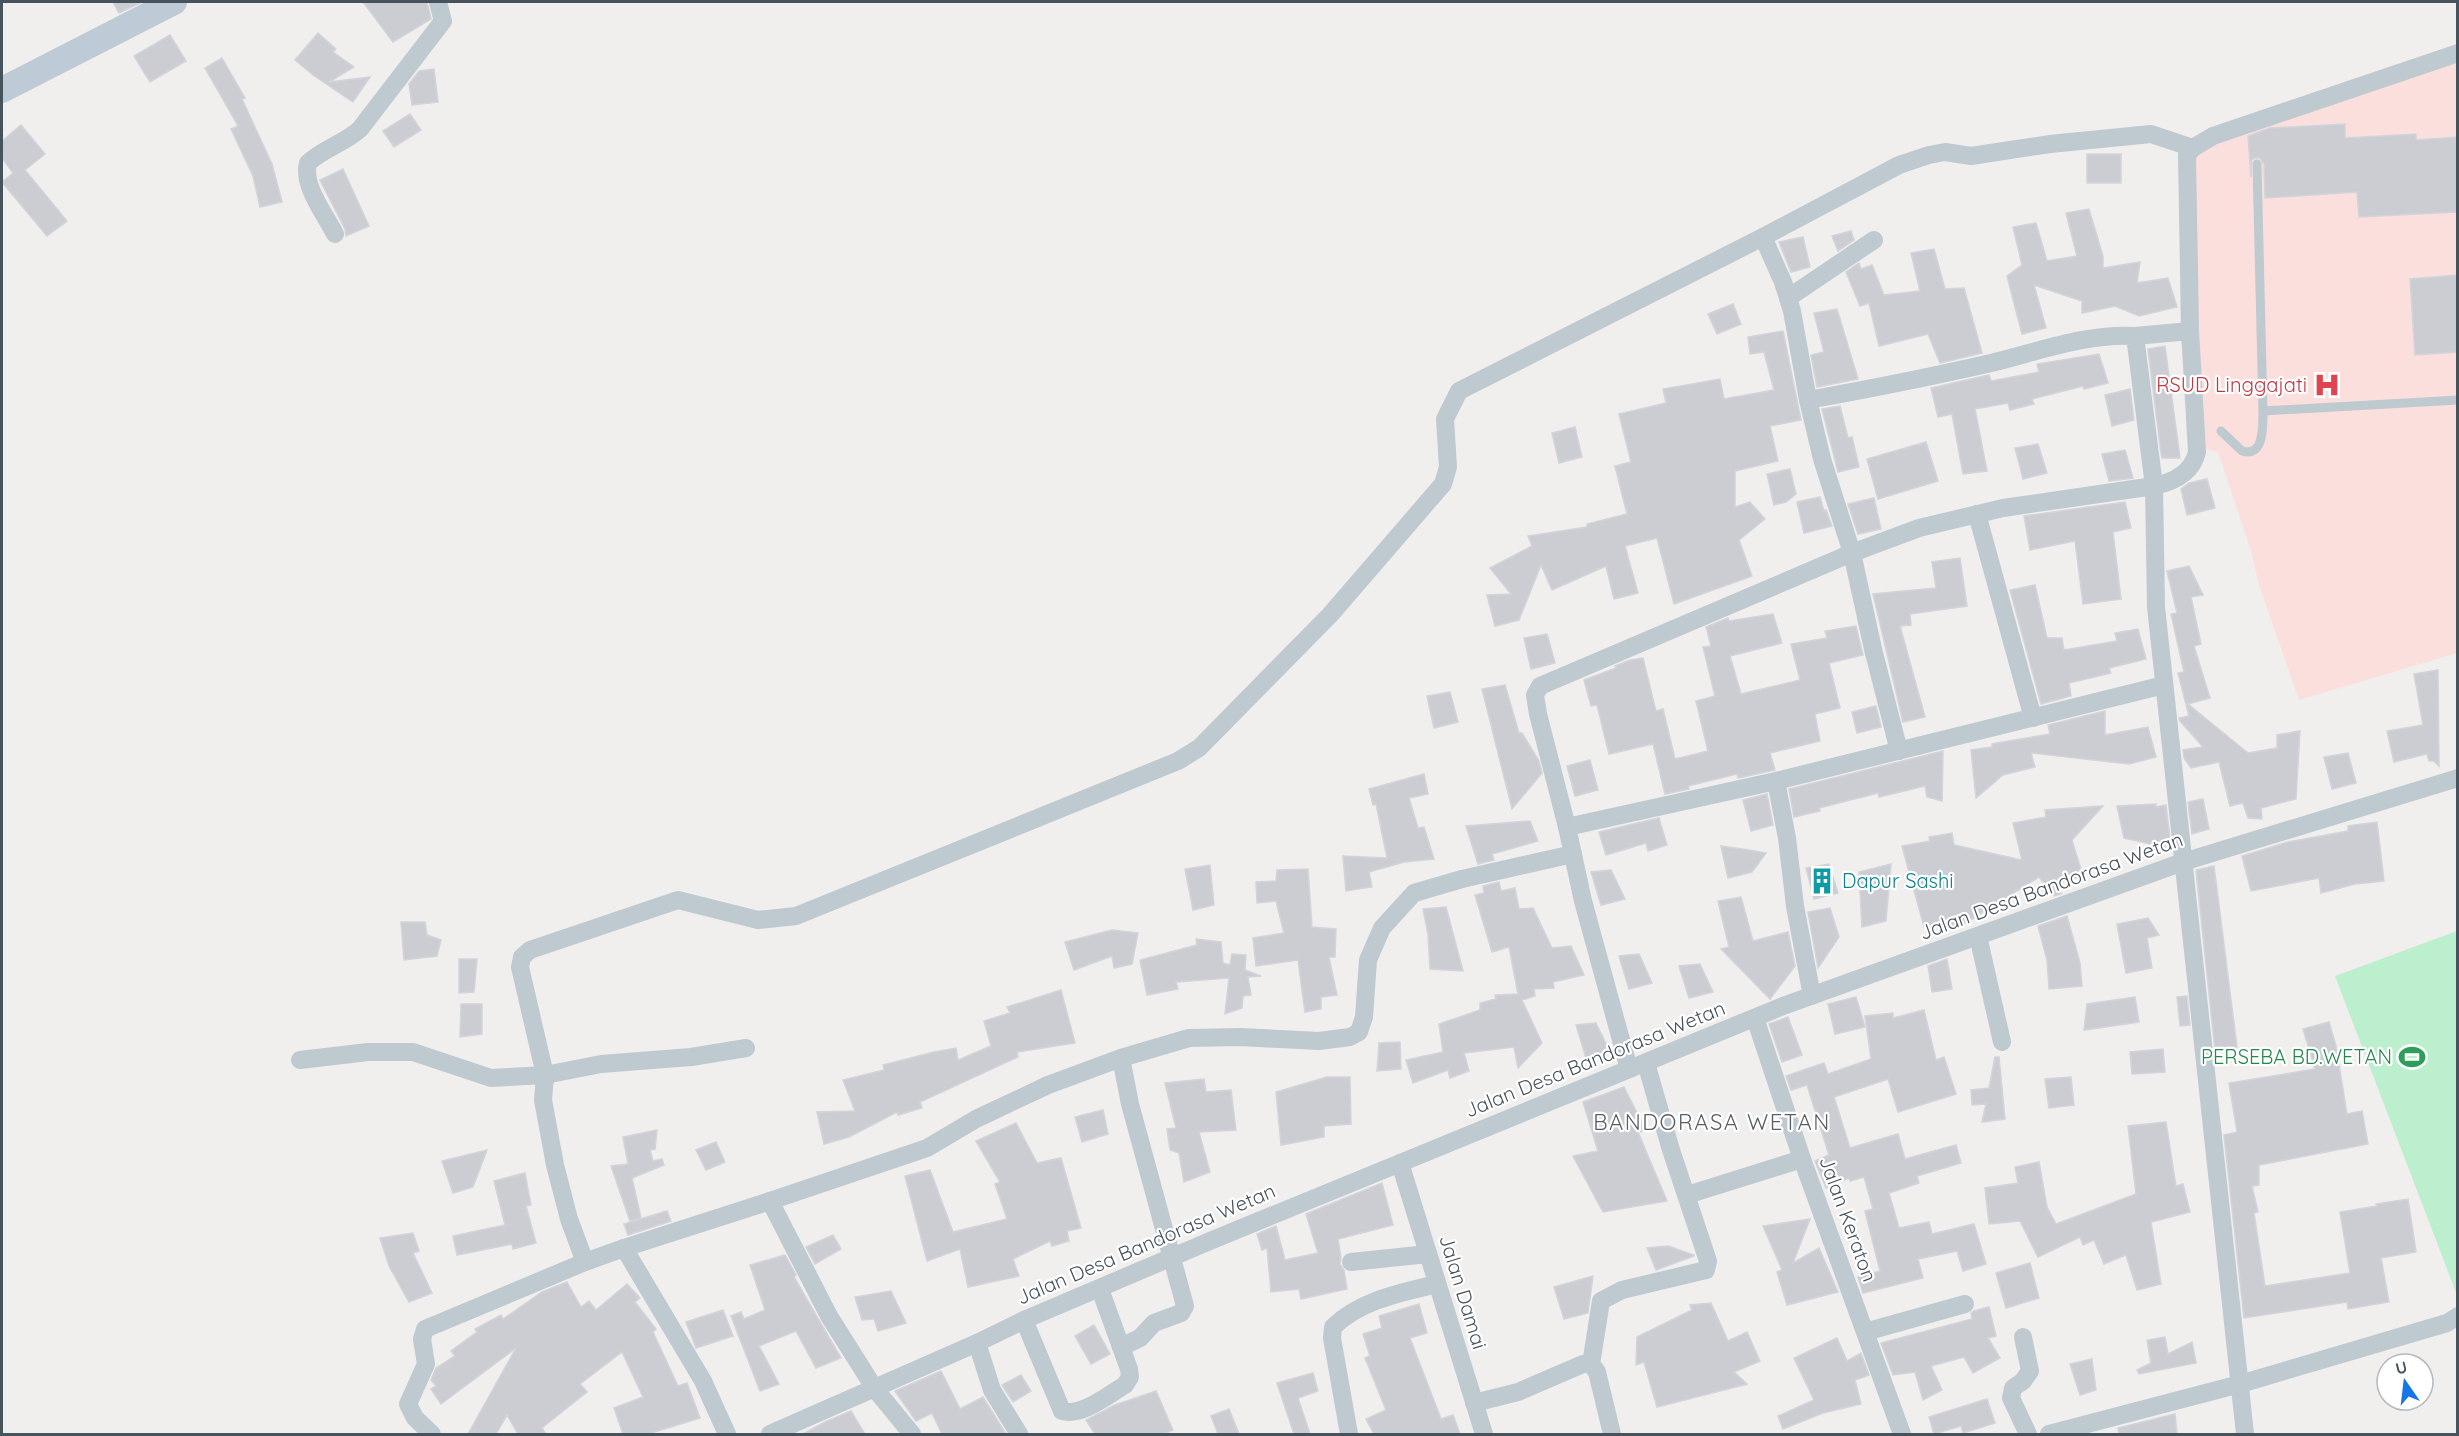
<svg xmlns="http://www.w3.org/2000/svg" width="2459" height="1436" font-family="Quicksand,sans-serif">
<rect width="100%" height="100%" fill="#f1eeee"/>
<!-- medical -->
<polygon fill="#fbdfdd" points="2457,59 2457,653 2299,700 2258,582 2252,554 2218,452 2201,448 2186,164 2216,137"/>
<!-- pitch -->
<polygon fill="#bbefcd" points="2457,931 2458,931 2457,1295 2335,976"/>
<!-- building -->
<g fill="#cbcdd3" stroke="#d2d4da" stroke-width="1.5">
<polygon points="113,2 142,2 119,13"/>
<polygon points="363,2 427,2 431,19 393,42"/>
<polygon points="318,33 336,49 333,52 354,67 329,82 370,77 353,102 313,75 295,60"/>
<polygon points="170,35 186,61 150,82 134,56"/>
<polygon points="222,58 245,98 242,99 272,164 282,202 260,207 253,176 231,129 238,126 205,68"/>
<polygon points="434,69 438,102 412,105 409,84 419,71"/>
<polygon points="410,114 421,130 394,147 383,131"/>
<polygon points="2345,124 2345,138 2416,134 2416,140 2457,137 2457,212 2359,217 2357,192 2265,198 2264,164 2260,158 2254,158 2251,161 2251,177 2248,136 2270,128"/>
<polygon points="21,125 45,154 25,170 67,221 47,236 2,182 13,173 2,158 2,141"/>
<rect x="2087" y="154" width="34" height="29"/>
<polygon points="343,169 369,226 346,236 345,229 320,180"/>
<polygon points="2089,209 2103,256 2103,268 2140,262 2137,283 2168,278 2177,307 2139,316 2115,306 2082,313 2082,301 2034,285 2046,328 2022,334 2007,276 2022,265 2013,227 2036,223 2047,261 2077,256 2066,213"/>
<polygon points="1851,231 1854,240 1838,251 1832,236"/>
<polygon points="1803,237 1810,267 1791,272 1779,242"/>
<polygon points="1934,249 1945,289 1964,288 1982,353 1940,363 1928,334 1879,346 1869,303 1860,306 1846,272 1859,263 1861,269 1872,265 1884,295 1920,291 1911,253"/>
<polygon points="2457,275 2457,352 2415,355 2410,279"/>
<polygon points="1733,304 1741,324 1717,334 1708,314"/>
<polygon points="1837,309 1858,379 1817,387 1811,355 1824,352 1814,313"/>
<polygon points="1783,331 1801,420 1770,426 1778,461 1735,471 1735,507 1750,502 1765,519 1739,540 1752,576 1674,604 1657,538 1625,546 1638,593 1614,599 1606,566 1552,590 1541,565 1519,620 1495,626 1487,595 1511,594 1490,568 1532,546 1528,536 1587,527 1587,524 1627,514 1615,466 1631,462 1619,414 1666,403 1663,389 1720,379 1724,399 1774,390 1764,352 1750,354 1748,337"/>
<polygon points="2165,346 2180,458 2162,458 2161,453 2148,349"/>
<polygon points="2099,354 2108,383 2084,389 2083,386 2032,399 2034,404 2010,410 2008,403 1975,409 1987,471 1963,474 1952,414 1938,417 1931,388 1989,375 1991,381 2039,372 2037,364"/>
<polygon points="2130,389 2134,420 2112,426 2105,395"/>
<polygon points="1840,406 1848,438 1852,437 1859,467 1838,472 1822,409"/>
<polygon points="1575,427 1582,457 1559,463 1552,433"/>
<polygon points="1926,442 1938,481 1878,499 1867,459"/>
<polygon points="2038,444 2047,473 2023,479 2015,448"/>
<polygon points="2125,450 2133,478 2109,481 2102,454"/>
<polygon points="1790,469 1796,494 1786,502 1774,505 1767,474"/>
<polygon points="2207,479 2215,508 2187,515 2181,489 2189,483"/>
<polygon points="1820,497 1824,511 1826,510 1832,526 1804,533 1797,502"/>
<polygon points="1874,498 1881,529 1858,534 1848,504"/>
<polygon points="2125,502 2131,528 2113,532 2121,599 2083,604 2075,541 2030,550 2024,516"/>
<polygon points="1960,558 1967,606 1910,614 1911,625 1900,626 1925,717 1903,722 1873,594 1936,588 1932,562"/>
<polygon points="2189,566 2203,595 2191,597 2201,644 2194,646 2210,698 2188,704 2248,753 2277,748 2277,735 2300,731 2296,799 2261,808 2262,819 2248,818 2243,803 2230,806 2219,762 2191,768 2184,758 2183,750 2203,747 2180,721 2179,718 2189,716 2178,673 2184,672 2171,614 2177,613 2167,571"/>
<polygon points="2035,585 2047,638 2062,638 2064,650 2117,641 2115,633 2138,629 2146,659 2109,668 2111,673 2069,683 2071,696 2041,704 2010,590"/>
<polygon points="1773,614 1782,643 1730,656 1741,694 1800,680 1791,644 1827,638 1825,631 1856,626 1863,655 1829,663 1840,708 1815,714 1820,741 1770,753 1775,770 1738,778 1737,774 1688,786 1689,789 1665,794 1653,744 1609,754 1597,705 1591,706 1584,680 1616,668 1615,666 1630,660 1643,658 1656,711 1663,709 1675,759 1708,751 1696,701 1715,696 1703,647 1711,646 1706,627 1728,618 1729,621"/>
<polygon points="1547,634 1555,663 1531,669 1524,638"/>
<polygon points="2438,670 2439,766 2434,761 2429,761 2427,754 2394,762 2387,731 2423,725 2414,674"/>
<polygon points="1505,685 1519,733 1522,733 1539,761 1542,773 1512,809 1482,689"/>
<polygon points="1450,692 1458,722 1434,728 1427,696"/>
<polygon points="1876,706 1881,727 1857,733 1852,712"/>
<polygon points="2105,711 2105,735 2148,727 2156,757 2129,764 2031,753 2035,767 2003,775 1976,798 1971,750 1992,747 1992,744 2050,734 2048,725"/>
<polygon points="1943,751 1942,801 1927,797 1925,786 1879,797 1878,793 1819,808 1820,811 1794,817 1789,789"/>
<polygon points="2348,753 2356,783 2332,789 2324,757"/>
<polygon points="1590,760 1598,790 1575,796 1567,766"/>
<polygon points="1424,774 1428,794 1409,798 1418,828 1424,827 1434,859 1404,862 1369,872 1372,887 1346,891 1343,856 1387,858 1376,804 1373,805 1369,789"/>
<polygon points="1767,794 1773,825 1751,831 1743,800"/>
<polygon points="2203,799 2209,829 2192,834 2188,802"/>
<polygon points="2156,804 2156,807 2166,805 2170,839 2164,841 2165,847 2124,838 2117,806"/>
<polygon points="2103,806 2072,840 2083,876 2058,883 2061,894 2054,896 2039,877 1966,923 1944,927 1924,927 1902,846 1930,841 1929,837 1952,833 1954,845 2022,860 2013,823 2046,817 2045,810"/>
<polygon points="1659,818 1667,845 1648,851 1646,843 1606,855 1599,832"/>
<polygon points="1530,821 1538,841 1492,854 1494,860 1478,864 1466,826"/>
<polygon points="2377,822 2384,881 2355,884 2321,893 2319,878 2251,891 2242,856 2288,842 2348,831 2348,826"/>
<polygon points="1721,846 1749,850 1766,853 1752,872 1728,878"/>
<polygon points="1829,864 1838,893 1814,899 1806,868"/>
<polygon points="1891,864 1886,921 1862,927 1859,872"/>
<polygon points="1210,865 1214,905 1193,910 1185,869"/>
<polygon points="2214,866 2237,1047 2215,1050 2196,870"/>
<polygon points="1308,869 1312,927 1336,929 1335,957 1329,957 1337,995 1321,997 1321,1009 1305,1012 1298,960 1256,966 1253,938 1284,933 1276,901 1257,903 1256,882 1276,881 1277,870"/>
<polygon points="1611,870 1625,899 1601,905 1591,872"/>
<polygon points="1499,882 1501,891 1515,888 1519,909 1533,908 1552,948 1571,946 1584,975 1553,982 1554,988 1534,989 1535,996 1522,1000 1542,1043 1518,1068 1514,1047 1464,1053 1469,1071 1450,1078 1448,1070 1413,1083 1406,1060 1443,1052 1439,1024 1480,1010 1480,1003 1496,999 1495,995 1518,994 1509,947 1492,952 1475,895 1484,893 1483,886"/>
<polygon points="1741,897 1753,941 1788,932 1795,966 1770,999 1721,949 1729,947 1718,901"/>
<polygon points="1446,907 1463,971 1430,969 1428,934 1423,909"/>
<polygon points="1830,908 1839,937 1818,968 1808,912"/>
<polygon points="2067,916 2080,963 2082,986 2049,989 2047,960 2038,926"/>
<polygon points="2148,918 2159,935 2147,938 2152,968 2126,973 2117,924"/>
<polygon points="401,922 425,922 427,935 441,940 437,956 404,960"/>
<polygon points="1112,930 1138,933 1132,964 1114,968 1112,956 1074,970 1065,942"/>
<polygon points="1196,939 1221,942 1223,963 1230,965 1232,954 1246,955 1245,970 1261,976 1248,977 1251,995 1243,996 1242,1008 1225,1014 1229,978 1176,982 1178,989 1147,995 1140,960 1197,945"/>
<polygon points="1639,954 1652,983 1629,989 1619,956"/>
<polygon points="459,959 477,959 474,992 459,993"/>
<polygon points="1947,959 1952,989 1932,992 1928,966"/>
<polygon points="1700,964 1713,992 1689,998 1679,966"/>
<polygon points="1061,990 1075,1043 1017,1052 1018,1057 920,1102 922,1108 898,1115 897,1112 849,1137 824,1144 817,1112 855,1111 843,1080 884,1070 883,1065 934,1052 956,1048 958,1060 991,1046 984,1021 1010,1013 1007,1007"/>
<polygon points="2187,996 2190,1025 2180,1026 2177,997"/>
<polygon points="1856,997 1865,1027 1835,1034 1828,1004"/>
<polygon points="2135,997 2139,1022 2084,1030 2087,1004"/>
<polygon points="461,1004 482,1004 482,1034 460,1037"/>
<polygon points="1924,1010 1936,1060 1944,1057 1956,1094 1898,1112 1888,1079 1834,1097 1850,1148 1898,1134 1905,1159 1956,1145 1961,1163 1917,1176 1919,1183 1889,1193 1899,1228 1929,1222 1932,1234 1974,1224 1986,1264 1963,1271 1957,1251 1918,1259 1923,1278 1863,1293 1858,1277 1880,1271 1865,1211 1873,1209 1864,1177 1850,1181 1849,1178 1826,1188 1815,1161 1829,1155 1807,1085 1791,1090 1786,1076 1824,1063 1828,1074 1871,1059 1865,1016 1893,1013 1893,1018"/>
<polygon points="1788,1017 1802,1055 1782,1062 1769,1024"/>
<polygon points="2329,1022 2336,1046 2347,1114 2362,1111 2368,1144 2259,1165 2259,1185 2252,1186 2258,1212 2254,1213 2265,1286 2350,1273 2340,1212 2377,1206 2376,1204 2408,1199 2416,1252 2381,1258 2389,1302 2348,1309 2347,1302 2244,1318 2224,1135 2237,1132 2229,1083 2315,1069 2303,1029"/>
<polygon points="1596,1023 1610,1052 1586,1058 1576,1025"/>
<polygon points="1400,1042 1401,1069 1377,1071 1379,1043"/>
<polygon points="2163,1049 2165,1072 2132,1074 2130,1052"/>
<polygon points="1995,1057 1999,1057 2005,1119 1982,1122 1986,1104 1972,1105 1971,1090 1989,1088"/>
<polygon points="1327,1077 1350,1077 1351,1124 1324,1126 1324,1137 1281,1145 1276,1092"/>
<polygon points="2071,1077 2074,1105 2049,1108 2045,1079"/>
<polygon points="1204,1079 1206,1092 1231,1090 1236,1130 1199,1132 1210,1172 1184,1182 1179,1153 1170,1150 1167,1129 1176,1128 1165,1083"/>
<polygon points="1624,1087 1646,1131 1638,1132 1667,1201 1603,1212 1573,1156 1598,1151 1583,1102"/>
<polygon points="1103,1110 1108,1134 1082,1142 1075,1117"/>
<polygon points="2166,1122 2176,1186 2183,1184 2190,1212 2151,1222 2161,1284 2137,1290 2126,1255 2104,1264 2094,1240 2083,1245 2080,1237 2038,1257 2020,1221 1989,1224 1985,1188 2018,1183 2015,1167 2039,1162 2047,1207 2056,1224 2136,1194 2128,1126"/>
<polygon points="1016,1123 1037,1163 1061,1158 1081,1228 1067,1231 1069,1241 1052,1246 1050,1241 1013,1259 1019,1276 968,1287 960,1249 927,1261 905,1176 930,1170 953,1232 1007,1219 995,1184 1000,1182 976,1141"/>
<polygon points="657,1130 655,1149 650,1150 653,1161 662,1159 664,1165 632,1178 641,1218 630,1221 611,1166 628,1164 623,1137"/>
<polygon points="716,1142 725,1162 706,1170 696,1150"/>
<polygon points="487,1150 473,1187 453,1193 442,1161"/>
<polygon points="525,1173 531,1205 526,1206 536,1243 513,1249 512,1244 457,1255 453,1236 505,1225 494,1181"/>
<polygon points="1382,1183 1393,1225 1338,1239 1341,1257 1340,1264 1344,1270 1347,1289 1301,1299 1299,1289 1271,1292 1267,1248 1262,1250 1257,1234 1276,1226 1285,1260 1318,1253 1306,1214"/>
<polygon points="667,1211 671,1221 628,1235 624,1224"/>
<polygon points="1810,1219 1793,1263 1819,1248 1838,1292 1787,1305 1777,1272 1782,1270 1763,1226"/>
<polygon points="413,1233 419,1251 413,1253 432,1293 409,1302 389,1266 380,1238"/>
<polygon points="833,1235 841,1249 815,1264 806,1247"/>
<polygon points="1668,1246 1694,1255 1694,1256 1656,1270 1647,1248"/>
<polygon points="785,1255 796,1275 794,1277 841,1358 816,1368 796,1331 759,1346 779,1384 760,1391 731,1316 741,1312 744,1319 765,1310 750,1265"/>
<polygon points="2030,1263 2039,1298 2006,1308 1996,1273"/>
<polygon points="1593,1276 1588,1313 1564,1319 1554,1287"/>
<polygon points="567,1282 581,1307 589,1301 596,1310 627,1284 640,1298 635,1302 656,1329 653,1332 678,1386 687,1383 700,1418 648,1434 623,1434 614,1408 643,1397 622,1352 580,1384 587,1392 542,1428 546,1434 518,1434 507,1415 496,1434 468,1434 516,1348 441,1404 431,1389 436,1386 431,1380 436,1368 455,1356 451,1351 477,1332 475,1329 501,1315 503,1319 542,1292"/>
<polygon points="891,1291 906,1323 878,1331 874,1319 862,1320 855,1297"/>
<polygon points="1711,1303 1728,1341 1747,1332 1760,1361 1734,1372 1747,1384 1657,1407 1644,1362 1636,1365 1637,1337 1692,1310 1690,1305"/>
<polygon points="1419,1304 1427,1333 1410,1338 1441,1419 1453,1415 1460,1434 1374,1434 1366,1419 1386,1410 1365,1358 1370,1356 1363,1334 1382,1328 1379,1316"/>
<polygon points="1989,1307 1996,1336 1988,1338 2000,1358 1973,1373 1964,1357 1931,1366 1942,1390 1923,1400 1915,1372 1893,1375 1881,1343 1972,1319 1971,1313 1974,1311"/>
<polygon points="723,1310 733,1336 696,1348 686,1322"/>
<polygon points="1094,1325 1110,1354 1091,1364 1075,1336"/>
<polygon points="2165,1337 2168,1354 2192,1342 2196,1363 2139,1374 2137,1370 2151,1363 2147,1340"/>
<polygon points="1837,1338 1847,1361 1861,1353 1869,1375 1855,1380 1861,1404 1823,1413 1783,1429 1778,1416 1814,1400 1794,1358"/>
<polygon points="2092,1359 2096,1390 2080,1395 2070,1364"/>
<polygon points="941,1371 960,1409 983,1397 1006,1434 942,1434 932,1413 916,1421 895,1391"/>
<polygon points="1313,1373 1318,1391 1298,1398 1310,1434 1294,1434 1277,1383"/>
<polygon points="1021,1375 1031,1391 1013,1402 1002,1385"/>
<polygon points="1156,1391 1173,1430 1163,1434 1095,1434 1086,1420 1115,1405"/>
<polygon points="1987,1399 1995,1423 1963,1433 1961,1426 1934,1434 1929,1417"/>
<polygon points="1229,1409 1239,1434 1218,1434 1211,1416"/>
<polygon points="851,1411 865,1434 803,1434 825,1422"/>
<polygon points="2175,1414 2177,1434 2119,1434 2118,1428"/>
</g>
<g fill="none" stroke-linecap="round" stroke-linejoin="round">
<!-- lane -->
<g stroke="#bec9d0" stroke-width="9">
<polyline points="2257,164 2263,411 2458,400"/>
<path d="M2221,431L2242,451C2264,458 2263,426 2263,411"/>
</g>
<!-- street -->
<g stroke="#bec9d0" stroke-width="18">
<path d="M335,234C325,214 302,186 308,163C324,148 345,143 360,129L443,21L438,2"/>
<polyline points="1763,237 1783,282 1792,311 1808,400 1822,459 1852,553 1873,649 1899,751"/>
<polyline points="1788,298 1874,240"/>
<polyline points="2135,336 2190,331"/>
<path d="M1808,400C1869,389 1930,377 1991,363C2037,352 2087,333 2135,336L2154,486L2156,607L2245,1434"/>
<polyline points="1977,514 2033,718"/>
<path d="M1567,827L1538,714L1535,695L1540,686L1852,553L1919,528L2003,508L2154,486C2174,482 2192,473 2197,452L2190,331L2187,155L2193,148L2213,136L2458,53"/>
<polyline points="1978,936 2002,1042"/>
<polyline points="1812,996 1795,906 1787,838 1776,781 2164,685"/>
<polyline points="1755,1018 1802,1159 1902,1434"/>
<polyline points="300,1060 368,1052 413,1052 491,1078 545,1075 601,1064 691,1057 746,1048"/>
<polyline points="1629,1069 1583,901 1567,827 1776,781"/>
<polyline points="1400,1163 1484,1434"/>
<polyline points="1687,1195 1802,1159"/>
<polyline points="624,1248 585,1262 569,1219 555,1165 543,1100 545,1075 520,967 522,957 530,950 678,900 758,920 796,916 1178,761 1199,748 1330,615 1443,484 1448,467 1445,419 1459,391 1763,237 1899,165 1929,155 1945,152 1971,156 2050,144 2151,134 2193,148"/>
<polyline points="1351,1262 1428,1254"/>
<path d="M1024,1320L1062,1411C1082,1417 1109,1394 1125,1385L1130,1377L1129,1369L1100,1289"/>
<polyline points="1865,1332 1965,1304"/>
<polyline points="2023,1337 2030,1371 2023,1381 2013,1388 2011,1398 2028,1434"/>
<polyline points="977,1343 992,1390 1019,1434"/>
<polyline points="1121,1347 1140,1338 1154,1323 1181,1313 1185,1306 1130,1104 1121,1058"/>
<polyline points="1474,1403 1518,1392 1583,1364 1591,1364"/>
<polyline points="432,1434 415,1418 408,1404 426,1364 422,1339 425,1329 585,1262"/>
<polyline points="727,1434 703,1381 624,1248 770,1201"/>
<polyline points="770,1434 977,1343 1024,1320 1210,1241 1783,1006 2183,862 2458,778"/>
<polyline points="912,1434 875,1389 829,1316 770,1201 927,1148 976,1119 1048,1085 1121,1058 1189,1038 1240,1037 1319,1041 1350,1037 1359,1032 1364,1017 1368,960 1382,928 1414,893 1462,879 1573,854"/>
<path d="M1349,1434L1332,1338L1333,1327C1361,1300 1400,1293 1437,1284"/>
<polyline points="1612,1434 1597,1372 1591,1364 1601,1301 1622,1290 1706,1270 1708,1261 1671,1150 1646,1063"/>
<polyline points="2049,1434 2240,1384 2447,1323 2458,1316"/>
</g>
<!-- secondary -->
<polyline stroke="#becad5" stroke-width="26" points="2,90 174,2"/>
</g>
<!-- icons -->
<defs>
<g id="hospital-bare" transform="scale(2.07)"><path d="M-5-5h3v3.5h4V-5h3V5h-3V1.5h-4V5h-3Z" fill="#e0444e" stroke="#fff" stroke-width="2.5" paint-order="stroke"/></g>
<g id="building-bare" transform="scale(2.07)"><path d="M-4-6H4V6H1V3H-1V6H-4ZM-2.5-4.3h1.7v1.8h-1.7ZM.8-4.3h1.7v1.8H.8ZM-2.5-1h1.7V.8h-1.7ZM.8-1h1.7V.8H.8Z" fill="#0f9aa8" stroke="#fff" stroke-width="2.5" paint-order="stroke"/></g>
<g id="stadium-bare" transform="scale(2.07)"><path d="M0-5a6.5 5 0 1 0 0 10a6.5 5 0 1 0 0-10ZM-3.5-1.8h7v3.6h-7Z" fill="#2e9e5b" stroke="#fff" stroke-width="2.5" paint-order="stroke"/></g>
</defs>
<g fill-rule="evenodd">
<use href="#hospital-bare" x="2327" y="385"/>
<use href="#building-bare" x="1822" y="881"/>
<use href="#stadium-bare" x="2412" y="1057"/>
</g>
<g text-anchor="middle" stroke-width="4.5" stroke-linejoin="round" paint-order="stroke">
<!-- health labels -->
<g font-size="20" fill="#be3a42" stroke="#fff" text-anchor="end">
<text x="2307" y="392">RSUD Linggajati</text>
</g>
<!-- culture labels -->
<g font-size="20" fill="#0d838f" stroke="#fff" text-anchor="start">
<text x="1842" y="888">Dapur Sashi</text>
</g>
<!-- street labels -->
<g font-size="20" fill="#46525c" stroke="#fff">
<text transform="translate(2051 886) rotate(-20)" y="7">Jalan Desa Bandorasa Wetan</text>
<text transform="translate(1595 1059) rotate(-22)" y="7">Jalan Desa Bandorasa Wetan</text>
<text transform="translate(1848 1219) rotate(70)" y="7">Jalan Keraton</text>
<text transform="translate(1146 1244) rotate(-23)" y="7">Jalan Desa Bandorasa Wetan</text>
<text transform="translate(1463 1292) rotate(73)" y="7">Jalan Damai</text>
</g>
<!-- leisure labels -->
<g font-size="20" fill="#27864d" stroke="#fff" text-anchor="end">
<text x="2392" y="1064">PERSEBA BD.WETAN</text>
</g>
<!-- quarter labels -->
<g font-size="22" letter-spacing="1.5" fill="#5a5f63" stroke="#fff">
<text x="1712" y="1130">BANDORASA WETAN</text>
</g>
</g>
<!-- border -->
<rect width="2459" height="1436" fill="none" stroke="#46525c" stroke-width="6"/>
<!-- north arrow -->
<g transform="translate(2405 1382) rotate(346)"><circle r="28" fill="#ffffff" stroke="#b5babe" stroke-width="1.5"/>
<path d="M0-4.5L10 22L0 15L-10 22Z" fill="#1676e3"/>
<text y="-9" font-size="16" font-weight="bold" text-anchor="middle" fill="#46525c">U</text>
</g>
</svg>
